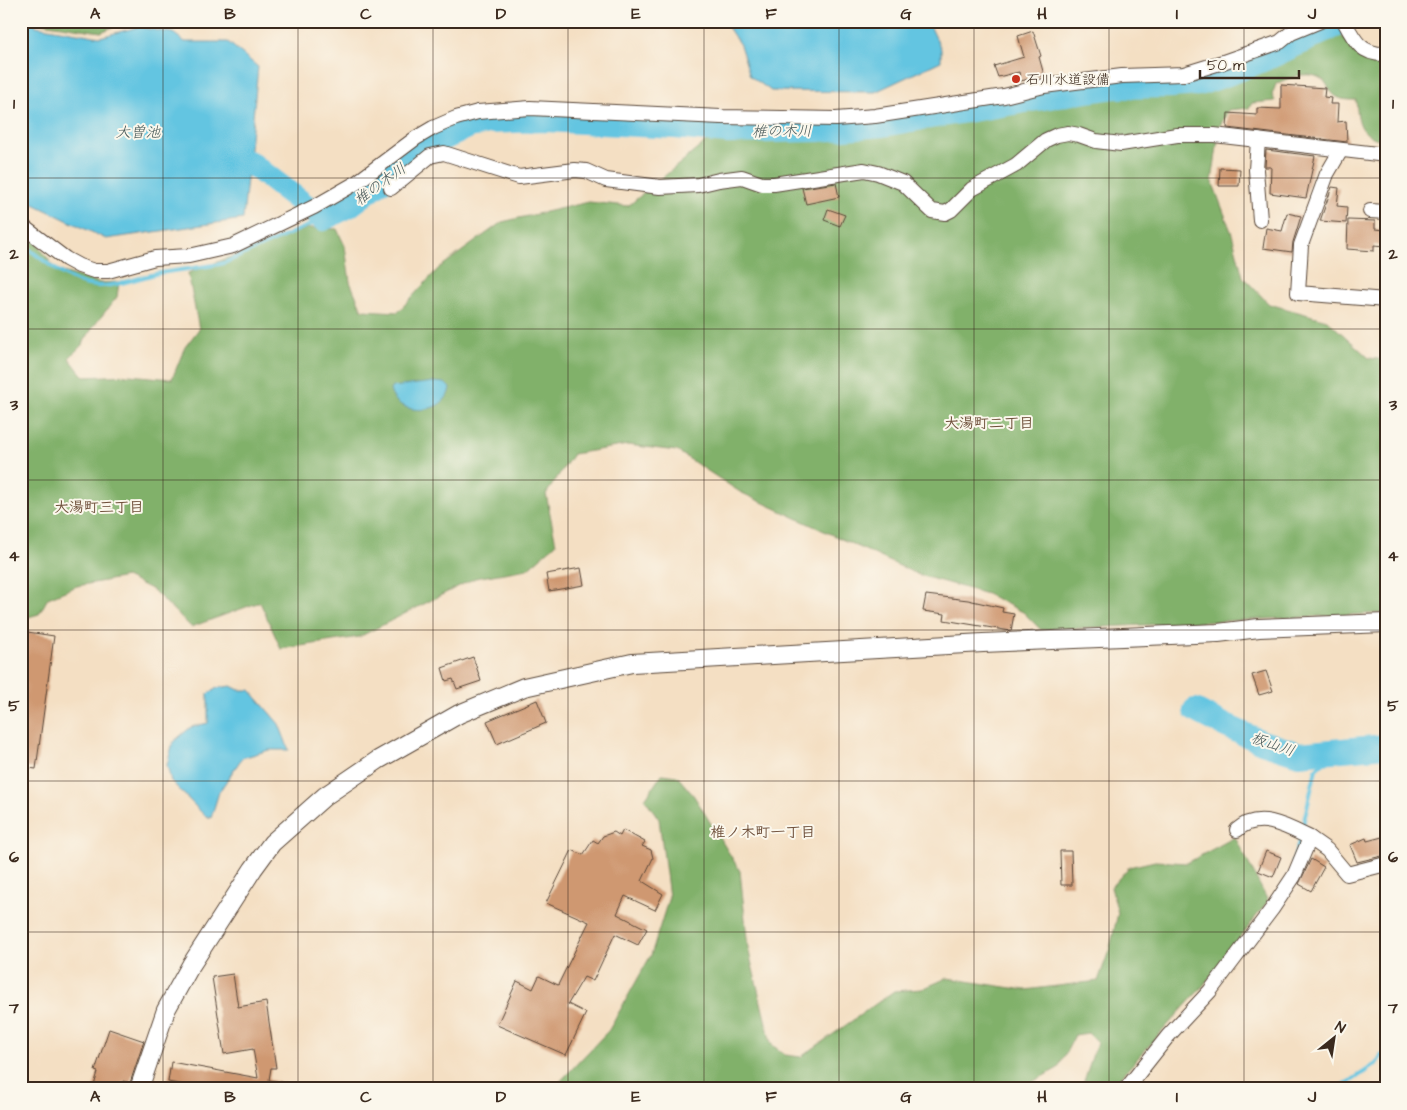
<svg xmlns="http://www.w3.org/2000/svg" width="1407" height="1110" font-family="'Architects Daughter','Klee One',sans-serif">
<rect width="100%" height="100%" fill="#fbf7ec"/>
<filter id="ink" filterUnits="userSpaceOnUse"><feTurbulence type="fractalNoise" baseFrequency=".02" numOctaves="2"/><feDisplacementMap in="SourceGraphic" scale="10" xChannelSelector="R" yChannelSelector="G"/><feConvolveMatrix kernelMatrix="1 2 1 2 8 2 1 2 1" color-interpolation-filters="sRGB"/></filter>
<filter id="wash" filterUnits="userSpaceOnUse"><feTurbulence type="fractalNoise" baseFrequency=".0096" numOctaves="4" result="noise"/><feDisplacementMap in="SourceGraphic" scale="20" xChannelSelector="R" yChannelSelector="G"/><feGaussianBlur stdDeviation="1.12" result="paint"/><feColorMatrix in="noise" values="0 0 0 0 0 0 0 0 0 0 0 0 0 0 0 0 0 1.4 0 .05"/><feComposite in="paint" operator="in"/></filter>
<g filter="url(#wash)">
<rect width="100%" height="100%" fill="#f4dfc3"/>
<!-- forest -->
<g fill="#81b16b" stroke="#5e6e44">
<polygon points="41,21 127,21 101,32 42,23"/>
<path d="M1341,35L1350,44L1386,59V131L1378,139C1358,133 1358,119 1356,100C1350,100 1342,100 1337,97C1330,93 1329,86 1324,81C1311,69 1290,77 1276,84L1272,95L1275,101L1252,103L1249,108L1228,110L1220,126L1212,181L1232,234L1243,277L1269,304L1327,320L1369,358L1386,360V613L1041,630L1023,612L987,594L919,575L740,492L677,451L628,445L573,454L546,494L556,544L527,569L475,578L359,637L281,649L260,602L191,627L153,590L126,577L77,586L48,598L39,614L21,619V229L30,234L56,270L100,283L119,282L117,297L93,327L82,345L69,358L84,377L129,375L172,379L185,347L199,329L188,273L308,228L337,229L345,246L350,282L362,310L398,312L439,268L502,222L589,202L628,206L712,137L894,129L1002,113L1067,99L1138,94L1198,85Z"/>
<polygon points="662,774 677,776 694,796 740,871 748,948 771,1044 785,1055 801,1057 894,991 922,989 947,978 1025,990 1098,981 1110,948 1118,913 1111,887 1129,867 1155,861 1187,863 1235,837 1268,901 1203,986 1110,1089 1087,1089 1084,1081 1097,1042 1088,1033 1075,1035 1058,1068 1025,1086 1024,1089 553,1089 609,1030 651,955 669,897 659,819 645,799"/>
</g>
<!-- water -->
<g fill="#63c5e1" stroke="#4f7880">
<polygon points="21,21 34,21 36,26 100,37 138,27 173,33 185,42 228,42 258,67 243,219 106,239 21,198"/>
<polygon points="724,21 928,21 941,49 941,61 875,92 771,91 750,76 740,45"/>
<path d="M434,382L445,383L450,388C446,416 396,417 390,390L392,387Z"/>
<polygon points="231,686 239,690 250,690 279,724 289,750 269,750 242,758 219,792 211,818 204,815 171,781 167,765 173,742 191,727 208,723 208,694 217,688"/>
</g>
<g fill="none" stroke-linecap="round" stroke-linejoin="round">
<!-- stream -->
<g stroke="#63c5e1" stroke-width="4">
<path d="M21,243C40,257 59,275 81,283C106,292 135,278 160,273C181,269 202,268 224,263L323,219"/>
<polyline points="1302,829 1316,769 1332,755 1359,749"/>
<polyline points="1293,862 1300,838"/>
<polyline points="1339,1089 1376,1064 1381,1056 1386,1053"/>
</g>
<!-- river -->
<g stroke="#63c5e1" stroke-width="24">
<polyline points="249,162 323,219 349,206 411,159 435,143 470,126 489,122 545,120 675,127 727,132 819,130 882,125 1079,92 1114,87 1171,86 1199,84 1231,73 1270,57 1346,21"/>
<polyline points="1195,710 1226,726 1262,742 1299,754 1386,746"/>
</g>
</g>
<g id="blocks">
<!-- building -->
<g fill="#cf9871">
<polygon points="1033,31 1041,56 1039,57 1044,75 1021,81 1019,72 998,77 994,66 1024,57 1018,36"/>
<polygon points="1281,85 1325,88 1324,97 1331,98 1330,104 1338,104 1337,122 1346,121 1347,142 1227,128 1228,113 1257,115 1257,108 1281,109"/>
<polygon points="1266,150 1315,156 1306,198 1270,193 1271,167 1265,167"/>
<polygon points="1220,168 1240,169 1239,186 1219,186"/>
<polygon points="836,183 839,197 806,204 802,188"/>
<polygon points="1332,187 1339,188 1337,206 1347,207 1346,223 1320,221"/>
<polygon points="828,209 845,215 840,226 824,220"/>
<polygon points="1287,213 1301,216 1293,242 1292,252 1263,248 1266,228 1282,231"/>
<polygon points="1348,220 1375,221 1375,229 1386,230 1386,246 1374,245 1374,251 1347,249"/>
<polygon points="581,568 584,585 549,591 546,574"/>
<polygon points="926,595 968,600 1003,608 1002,612 1014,614 1011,631 944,620 945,614 923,611"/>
<polygon points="21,631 54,636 36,769 21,767"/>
<polygon points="473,657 481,681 457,689 453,679 446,681 442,668"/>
<polygon points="1266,671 1273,691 1259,695 1252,675"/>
<polygon points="537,700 546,723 497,744 487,721"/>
<polygon points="623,830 645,842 642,846 651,850 653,858 642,881 663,894 655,910 625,896 617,914 647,929 638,945 615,934 593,981 584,977 568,1004 586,1013 566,1055 497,1025 517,981 533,989 539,976 558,985 589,922 546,903 572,850 583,855 593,840 598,843 603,836 614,832 620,836"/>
<polygon points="1386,836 1386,855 1357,862 1350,845 1366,838 1367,841"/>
<polygon points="1060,851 1071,851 1072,885 1061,885"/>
<polygon points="1266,851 1281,857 1273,877 1258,871"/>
<polygon points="1311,859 1324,867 1311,891 1299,884"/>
<polygon points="233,974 238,1007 266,1002 276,1068 271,1068 269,1080 286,1083 285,1089 206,1089 168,1082 171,1062 258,1078 253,1049 224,1054 212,977"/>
<polygon points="109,1029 144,1041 130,1083 123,1081 121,1089 93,1089 98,1072 95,1071"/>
</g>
</g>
</g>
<g filter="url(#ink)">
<use href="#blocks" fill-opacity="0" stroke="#574537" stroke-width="1"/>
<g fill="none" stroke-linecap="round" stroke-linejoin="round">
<!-- minor casing -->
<g stroke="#574537" stroke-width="16">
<g id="minor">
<path d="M1344,21C1354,40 1361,55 1386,54"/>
<polyline points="1258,140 1256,170 1260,220"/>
<polyline points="1341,150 1327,174 1301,245 1298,293 1386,300"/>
<polyline points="391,188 430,156 444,153 519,177 575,170 586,171 606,180 660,187 698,185 719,180 742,177 762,184 774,184 864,170 878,173 903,183 932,211 945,213 951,210 972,189 1016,165 1046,140 1057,135 1068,133 1079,135 1096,141 1121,144 1177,135 1214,135 1386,155"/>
<polyline points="1370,211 1386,212"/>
<polyline points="21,225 66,259 79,266 94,271 108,271 155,258 189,256 233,246 314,207 356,183 416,138 433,128 456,118 478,112 530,108 721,117 836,119 875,116 1004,96 1044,86 1122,76 1184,74 1223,62 1280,42 1291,33 1320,21"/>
<path d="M1237,830C1259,810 1288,827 1310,838"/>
<polyline points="1126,1089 1168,1036 1210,991 1272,909 1294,876 1310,838 1327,850 1347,874 1386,864"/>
</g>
</g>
<!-- tertiary casing -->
<g stroke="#574537" stroke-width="20">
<polyline id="tertiary" points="139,1089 166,1010 191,965 253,869 272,843 325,796 378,760 459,714 524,687 632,663 983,643 1218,633 1259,628 1386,623"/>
</g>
<!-- minor -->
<use href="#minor" stroke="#fff" stroke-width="14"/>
<!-- tertiary -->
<use href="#tertiary" stroke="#fff" stroke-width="18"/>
</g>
</g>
<!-- grid -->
<path fill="none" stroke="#3b2a1e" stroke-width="1" stroke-opacity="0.55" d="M163,21V1089M298,21V1089M433,21V1089M568,21V1089M704,21V1089M839,21V1089M974,21V1089M1109,21V1089M1244,21V1089M21,178H1386M21,329H1386M21,480H1386M21,630H1386M21,781H1386M21,932H1386"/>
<!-- markers -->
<circle fill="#c8321e" stroke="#fbf7ec" stroke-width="2" cx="1016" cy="79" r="5"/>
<g text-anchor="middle" stroke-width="4" stroke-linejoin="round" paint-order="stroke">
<!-- poi labels -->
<g font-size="14" fill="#3b2a1e" stroke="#fbf7ec" text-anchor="start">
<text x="1026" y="84">石川水道設備</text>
</g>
<!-- water labels -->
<g font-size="15" font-style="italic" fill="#475858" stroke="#fbf7ec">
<text transform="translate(782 131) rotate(-1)" y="5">椎の木川</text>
<text x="138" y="137">大曽池</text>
<text transform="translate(380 184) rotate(-36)" y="5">椎の木川</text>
<text transform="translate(1273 744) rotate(19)" y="5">板山川</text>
</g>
<!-- neighbourhood labels -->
<g font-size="15" font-weight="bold" fill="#6f503b" stroke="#fbf7ec">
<text x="989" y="428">大湯町二丁目</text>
<text x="99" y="512">大湯町三丁目</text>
<text x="763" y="837">椎ノ木町一丁目</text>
</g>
</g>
<!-- margin -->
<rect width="1407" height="1110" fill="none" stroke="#fbf7ec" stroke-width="55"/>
<!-- north arrow -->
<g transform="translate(1334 1038) rotate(30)" stroke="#fbf7ec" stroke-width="4" paint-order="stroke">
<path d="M0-4L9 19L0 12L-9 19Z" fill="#3b2a1e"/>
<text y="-8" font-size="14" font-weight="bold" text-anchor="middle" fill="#3b2a1e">N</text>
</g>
<!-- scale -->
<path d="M1200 70v8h99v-8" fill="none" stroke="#3b2a1e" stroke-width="2.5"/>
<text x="1207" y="70" font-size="15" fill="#3b2a1e" stroke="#fbf7ec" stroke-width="4" paint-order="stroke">50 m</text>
<rect x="28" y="28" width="1352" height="1054" fill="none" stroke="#3b2a1e" stroke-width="2"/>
<g font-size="16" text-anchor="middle" font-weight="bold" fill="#3b2a1e">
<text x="95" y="19">A</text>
<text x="230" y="19">B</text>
<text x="366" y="19">C</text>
<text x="501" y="19">D</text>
<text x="636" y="19">E</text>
<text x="771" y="19">F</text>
<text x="906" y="19">G</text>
<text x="1042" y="19">H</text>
<text x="1177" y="19">I</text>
<text x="1312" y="19">J</text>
<text x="14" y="109">1</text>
<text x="1393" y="109">1</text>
<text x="14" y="259">2</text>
<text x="1393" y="259">2</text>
<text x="14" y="410">3</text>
<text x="1393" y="410">3</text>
<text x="14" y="561">4</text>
<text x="1393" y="561">4</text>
<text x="14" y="711">5</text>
<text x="1393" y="711">5</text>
<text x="14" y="862">6</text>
<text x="1393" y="862">6</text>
<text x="14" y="1013">7</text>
<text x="1393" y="1013">7</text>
<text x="95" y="1102">A</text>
<text x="230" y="1102">B</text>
<text x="366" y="1102">C</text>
<text x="501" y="1102">D</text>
<text x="636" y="1102">E</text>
<text x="771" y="1102">F</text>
<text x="906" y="1102">G</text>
<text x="1042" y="1102">H</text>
<text x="1177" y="1102">I</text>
<text x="1312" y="1102">J</text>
</g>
</svg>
